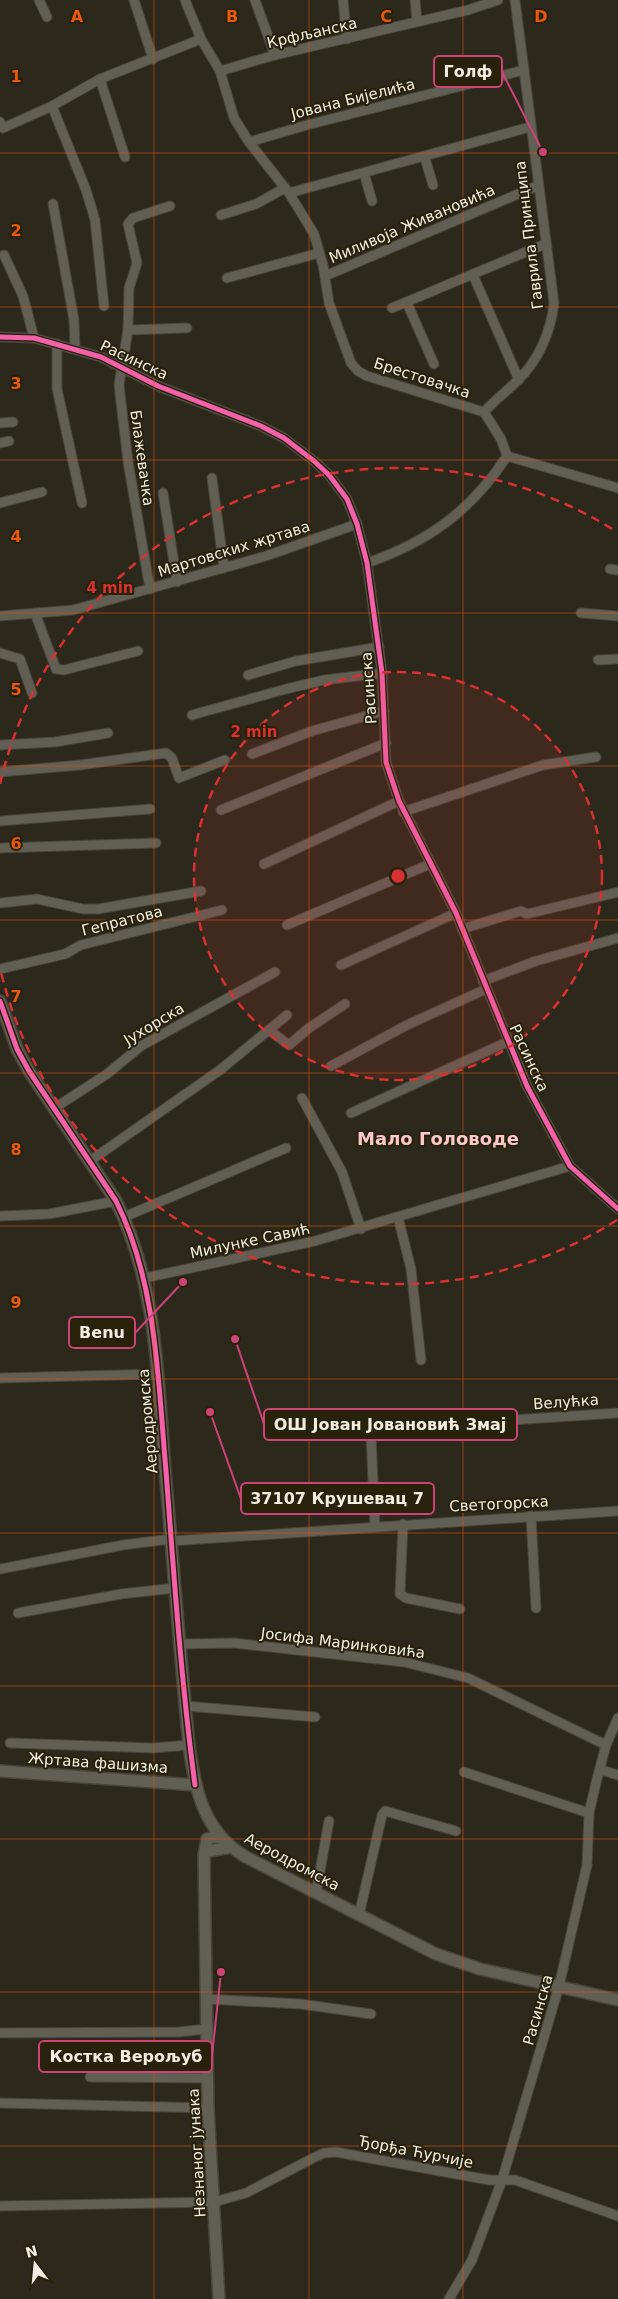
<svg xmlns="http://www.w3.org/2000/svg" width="618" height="2299" font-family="'DejaVu Sans',sans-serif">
<rect width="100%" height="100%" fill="#2c281b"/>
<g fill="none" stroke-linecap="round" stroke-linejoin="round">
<!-- minor casing -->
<g stroke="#48443b" stroke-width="11">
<g id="minor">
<polyline points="39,0 47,17"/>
<polyline points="134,0 153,59"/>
<polyline points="185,0 201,39 220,71 234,118 249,142 289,193 314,234 323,265 329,303 351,363 358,371 367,376 484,412"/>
<polyline points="255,0 275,55"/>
<polyline points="343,0 347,39"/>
<polyline points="415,0 417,21"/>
<polyline points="220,71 275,55 468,10 498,0"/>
<polyline points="100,79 125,157"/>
<polyline points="52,106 86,190 95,220 104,306"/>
<polyline points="0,122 3,128 52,106 100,79 201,39"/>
<polyline points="249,142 307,125 524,70"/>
<polyline points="425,158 433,185"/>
<polyline points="364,173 372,201"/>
<polyline points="289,193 530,127"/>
<polyline points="53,204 74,320 75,349"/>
<polyline points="221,215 256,204 285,188"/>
<polyline points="4,255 23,296 34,338"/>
<polyline points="473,275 519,380"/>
<polyline points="325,276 537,186"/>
<polyline points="227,278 319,253"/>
<polyline points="407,303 434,364"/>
<polyline points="392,308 545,244"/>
<polyline points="128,330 187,328"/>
<polyline points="0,337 34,338 101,357 158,386 261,426 284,438 314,461 329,475 347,499 357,524 367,563 382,673 386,762 399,801 456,913 527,1086 570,1166 618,1209"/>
<polyline points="57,344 57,389 82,503"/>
<path d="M484,412C495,400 507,391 518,380C539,360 551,331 554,303L515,0"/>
<polyline points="0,423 13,422"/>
<polyline points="0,443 9,441"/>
<polyline points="507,456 618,488"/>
<polyline points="212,478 224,568"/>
<polyline points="163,493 177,582"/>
<polyline points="0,503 42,492"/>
<path d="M367,563C428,542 471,511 507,456L501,439L484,412"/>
<polyline points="610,569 618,570"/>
<polyline points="150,589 128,462 119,385 128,330 129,288 137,263 128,224 133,218 170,206"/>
<polyline points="35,613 56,669 64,670 138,651"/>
<polyline points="581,613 618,616"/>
<polyline points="0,616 73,610 266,556 357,524"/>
<polyline points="0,653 20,659 32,693"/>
<polyline points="598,660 618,659"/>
<polyline points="248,675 296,661 379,647"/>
<polyline points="192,715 286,689 324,680 382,673"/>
<polyline points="0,745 55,742 108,733"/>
<polyline points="252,754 312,731 384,711"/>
<polyline points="0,772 80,765 166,753 172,758 179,778 225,760"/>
<polyline points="221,810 386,743"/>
<polyline points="403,812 543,765 596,757"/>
<polyline points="0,821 150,809"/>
<polyline points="0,848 156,843"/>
<polyline points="264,864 399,801"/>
<polyline points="0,903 37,899 83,909 98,909 201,891"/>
<polyline points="287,925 430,864"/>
<polyline points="462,929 521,911 527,914 618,892"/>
<polyline points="341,965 456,913"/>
<polyline points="0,969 65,954 81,945 222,910"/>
<polyline points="483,981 536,961 618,938"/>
<polyline points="269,1030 289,1045 309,1028 345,1004"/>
<polyline points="331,1066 407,1025 486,989"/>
<polyline points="302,1098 342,1172 361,1229"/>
<polyline points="53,1109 107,1074 141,1046 275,972"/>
<polyline points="351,1113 507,1042"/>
<polyline points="90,1161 220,1070 287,1015"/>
<polyline points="0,1216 49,1214 116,1201"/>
<polyline points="124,1217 286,1148"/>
<polyline points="398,1217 411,1269 421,1360"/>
<polyline points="145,1278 315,1241 570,1166"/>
<polyline points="0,1378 158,1374"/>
<polyline points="531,1516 536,1608"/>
<polyline points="403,1524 400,1594 406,1598 460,1609"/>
<polyline points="375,1527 371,1434 375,1429 618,1413"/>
<polyline points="171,1541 618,1511"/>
<polyline points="0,1569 123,1545 171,1539"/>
<polyline points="18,1613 121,1594 175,1588"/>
<polyline points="179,1644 234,1643 404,1662 468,1678 606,1745"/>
<polyline points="186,1706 315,1717"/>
<polyline points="10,1743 153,1748 189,1745"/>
<polyline points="601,1770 618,1775"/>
<polyline points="464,1772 589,1813"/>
<polyline points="316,1893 329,1821"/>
<polyline points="359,1915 382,1815 385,1811 456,1831"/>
<polyline points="206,1999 301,2004 371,2014"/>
<polyline points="0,2033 179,2032 206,2029"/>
<polyline points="90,2077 208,2078"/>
<polyline points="0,2103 208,2108"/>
<polyline points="0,2206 214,2202 246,2193 313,2158 324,2153 336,2152 489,2180 515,2180 618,2216"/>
<polyline points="449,2299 472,2260 502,2180 559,1986 587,1865 589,1813 596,1783 606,1745 618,1718"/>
</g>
</g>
<!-- tertiary casing -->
<g stroke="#48443b" stroke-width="14">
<g id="tertiary">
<path d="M0,1001L17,1049L29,1071L116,1201C157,1283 158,1380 165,1470C173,1562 180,1654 189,1745C195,1790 203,1830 244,1856L436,1954L480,1969L618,2000"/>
<polyline points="0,1771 195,1785"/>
<polyline points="209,1851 231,1847"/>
<polyline points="219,2299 208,2108 204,1855 207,1839 214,1837 221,1838"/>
</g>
</g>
<!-- minor -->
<use href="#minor" stroke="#615e54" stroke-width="9"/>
<!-- tertiary -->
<use href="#tertiary" stroke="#615e54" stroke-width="11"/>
<!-- cycleway casing -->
<g stroke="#28210b" stroke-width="8">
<g id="cycleway">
<polyline points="0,337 34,338 101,357 158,386 261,426 284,438 314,461 329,475 347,499 357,524 367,563 382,673 386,762 399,801 456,913 527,1086 570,1166 618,1209"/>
<path d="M0,1001L17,1049L29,1071L116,1201C157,1283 158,1381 166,1471C174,1576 181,1681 195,1785"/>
</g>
</g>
<!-- cycleway -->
<use href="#cycleway" stroke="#f560ab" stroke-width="5"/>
</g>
<!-- grid -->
<path fill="none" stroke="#e8590c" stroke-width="1" stroke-opacity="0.55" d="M154,0V2299M309,0V2299M463,0V2299M0,153H618M0,307H618M0,460H618M0,613H618M0,766H618M0,920H618M0,1073H618M0,1226H618M0,1379H618M0,1533H618M0,1686H618M0,1839H618M0,1992H618M0,2146H618"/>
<!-- distance rings -->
<circle cx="398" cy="876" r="204" fill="#d73231" fill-opacity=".12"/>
<g fill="none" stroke="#d73231" stroke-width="2.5" stroke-dasharray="9 6">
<circle cx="398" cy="876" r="204"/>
<path d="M617 1220A408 408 0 0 1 0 968M0 784A408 408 0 0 1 617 532"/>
</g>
<g text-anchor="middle" stroke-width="4" stroke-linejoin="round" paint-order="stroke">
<!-- street labels -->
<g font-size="15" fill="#f2eee1" stroke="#28210b">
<text transform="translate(312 33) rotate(-13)" y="5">Крфљанска</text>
<text transform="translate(353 99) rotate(-14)" y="5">Јована Бијелића</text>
<text transform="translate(412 224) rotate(-23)" y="5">Миливоја Живановића</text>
<text transform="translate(529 235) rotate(-97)" y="5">Гаврила Принципа</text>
<text transform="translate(134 360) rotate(25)" y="5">Расинска</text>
<text transform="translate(422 378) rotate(18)" y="5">Брестовачка</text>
<text transform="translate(142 458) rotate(82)" y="5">Блажевачка</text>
<text transform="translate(234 549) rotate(-17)" y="5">Мартовских жртава</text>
<text transform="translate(369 688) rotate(-94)" y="5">Расинска</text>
<text transform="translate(122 921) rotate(-14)" y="5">Гепратова</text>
<text transform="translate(154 1024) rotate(-31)" y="5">Јухорска</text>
<text transform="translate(529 1058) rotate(65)" y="5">Расинска</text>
<text transform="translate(250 1241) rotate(-12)" y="5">Милунке Савић</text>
<text transform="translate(566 1402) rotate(-4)" y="5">Велућка</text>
<text transform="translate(148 1421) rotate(-95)" y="5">Аеродромска</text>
<text transform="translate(499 1504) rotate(-3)" y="5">Светогорска</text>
<text transform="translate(343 1643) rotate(7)" y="5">Јосифа Маринковића</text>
<text transform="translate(98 1763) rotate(4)" y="5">Жртава фашизма</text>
<text transform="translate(292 1862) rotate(28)" y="5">Аеродромска</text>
<text transform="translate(538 2010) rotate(-74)" y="5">Расинска</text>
<text transform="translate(416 2152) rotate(11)" y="5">Ђорђа Ћурчије</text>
<text transform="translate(197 2153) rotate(-93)" y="5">Незнаног јунака</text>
</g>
<!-- quarter labels -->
<g font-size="18" font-weight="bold" fill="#fbc7cd" stroke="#28210b">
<text x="438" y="1145">Мало Головоде</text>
</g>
</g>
<g font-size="16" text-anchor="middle" font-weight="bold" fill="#e8590c" stroke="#28210b" stroke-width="4" stroke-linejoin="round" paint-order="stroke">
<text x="77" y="22">A</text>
<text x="232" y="22">B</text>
<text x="386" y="22">C</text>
<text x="541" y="22">D</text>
<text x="16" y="82">1</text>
<text x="16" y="236">2</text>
<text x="16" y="389">3</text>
<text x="16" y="542">4</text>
<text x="16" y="695">5</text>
<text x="16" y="849">6</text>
<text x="16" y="1002">7</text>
<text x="16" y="1155">8</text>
<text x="16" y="1308">9</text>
</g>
<circle cx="398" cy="876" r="8" fill="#d73231" stroke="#28210b" stroke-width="2.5"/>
<g font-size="15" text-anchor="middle" font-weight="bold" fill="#d73231" stroke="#28210b" stroke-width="4" stroke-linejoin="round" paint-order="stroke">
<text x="110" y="593">4 min</text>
<text x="254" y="737">2 min</text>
</g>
<!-- callouts -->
<path fill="none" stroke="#cc4376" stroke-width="2" d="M543 152L502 72M183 1282L135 1333M235 1339L264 1424M210 1412L241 1499M221 1972L212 2056"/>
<g fill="#cc4376" stroke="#28210b" stroke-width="2">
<circle cx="543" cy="152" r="5"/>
<circle cx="183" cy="1282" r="5"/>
<circle cx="235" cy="1339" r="5"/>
<circle cx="210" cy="1412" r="5"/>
<circle cx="221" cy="1972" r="5"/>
</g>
<g fill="#28210b" stroke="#cc4376" stroke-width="2">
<rect x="434" y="56" width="68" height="31" rx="5"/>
<rect x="69" y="1317" width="66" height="31" rx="5"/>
<rect x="264" y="1409" width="253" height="31" rx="5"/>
<rect x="241" y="1483" width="193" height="31" rx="5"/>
<rect x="39" y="2041" width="173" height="31" rx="5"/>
</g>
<g font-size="16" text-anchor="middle" font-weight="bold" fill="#f2eee1">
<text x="468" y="77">Голф</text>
<text x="102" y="1338">Benu</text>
<text x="390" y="1430">ОШ Јован Јовановић Змај</text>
<text x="337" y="1504">37107 Крушевац 7</text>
<text x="126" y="2062">Костка Верољуб</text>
</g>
<!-- north arrow -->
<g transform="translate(35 2264) rotate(344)" stroke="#28210b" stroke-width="4" paint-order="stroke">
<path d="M0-4L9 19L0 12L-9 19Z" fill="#f2eee1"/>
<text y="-8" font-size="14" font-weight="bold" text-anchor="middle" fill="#f2eee1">N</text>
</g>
</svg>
